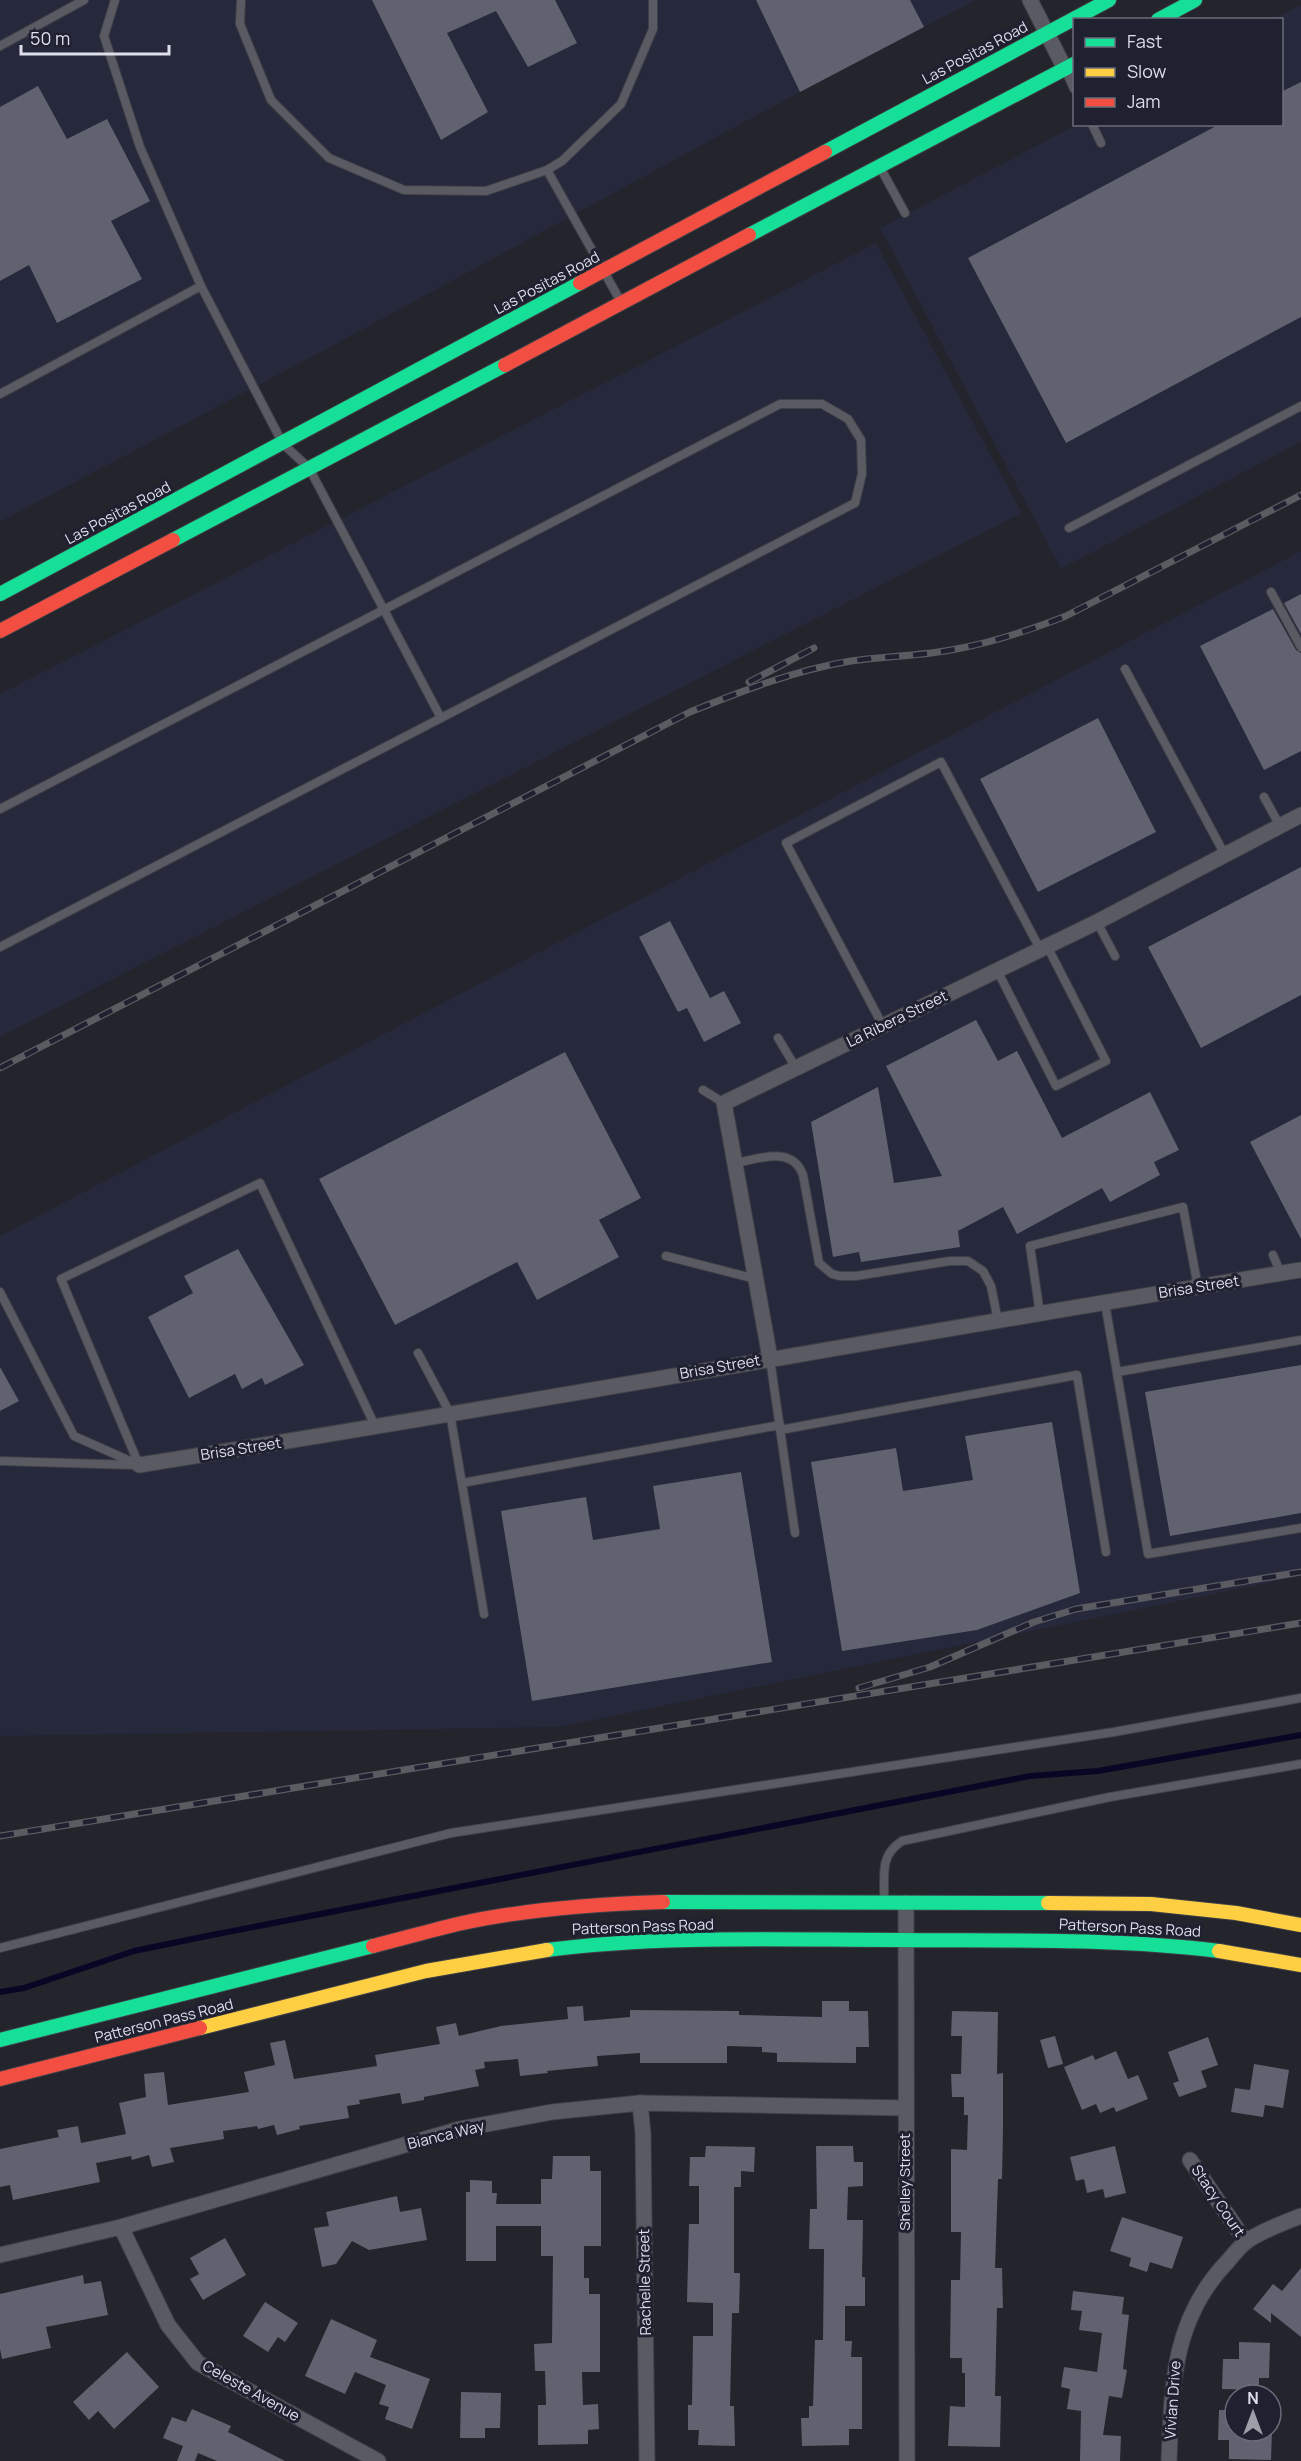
<svg xmlns="http://www.w3.org/2000/svg" width="1301" height="2461" font-family="Manrope,sans-serif">
<rect width="100%" height="100%" fill="#23242c"/>
<!-- built -->
<g fill="#26283c">
<polygon points="0,0 976,0 800,92 336,344 0,522"/>
<polygon points="1301,5 1301,442 1061,569 880,228 1076,125 1282,124 1282,20 1273,19"/>
<polygon points="876,243 1022,513 0,1037 0,694"/>
<polygon points="1301,551 1301,1576 559,1727 0,1736 0,1236"/>
</g>
<g fill="none" stroke-linecap="round" stroke-linejoin="round">
<!-- stream -->
<polyline stroke="#090524" stroke-width="6" points="0,1992 24,1988 134,1951 212,1935 1030,1776 1098,1771 1301,1735"/>
</g>
<!-- building -->
<g fill="#61626f">
<polygon points="372,0 555,0 577,43 528,67 496,11 447,33 488,112 441,140"/>
<polygon points="756,0 910,0 924,27 800,92"/>
<polygon points="1301,82 1301,317 1066,443 968,258 1220,124 1281,124 1281,92"/>
<polygon points="38,86 67,139 107,119 150,201 111,221 142,279 57,323 29,265 0,281 0,107"/>
<polygon points="1301,594 1301,634 1284,603"/>
<polygon points="1273,609 1296,650 1301,653 1301,751 1264,770 1200,646"/>
<polygon points="1098,718 1156,832 1038,892 980,779"/>
<polygon points="1301,867 1301,995 1201,1048 1148,947"/>
<polygon points="670,921 710,998 724,991 741,1023 704,1042 687,1008 678,1012 639,937"/>
<polygon points="976,1020 998,1061 1017,1051 1062,1138 1150,1092 1179,1150 1154,1162 1160,1175 1110,1202 1102,1188 1017,1234 1003,1207 958,1231 960,1247 861,1262 859,1252 833,1257 811,1122 878,1087 894,1183 942,1176 886,1066"/>
<polygon points="565,1052 641,1198 599,1220 619,1257 537,1300 517,1262 395,1325 319,1179"/>
<polygon points="1301,1115 1301,1239 1250,1142"/>
<polygon points="238,1249 304,1365 265,1385 262,1378 242,1389 235,1374 189,1398 148,1317 193,1293 184,1276"/>
<polygon points="1301,1365 1301,1513 1170,1536 1145,1392"/>
<polygon points="0,1367 19,1401 0,1411"/>
<polygon points="1052,1422 1080,1593 977,1630 842,1651 811,1462 896,1448 903,1491 973,1480 965,1436"/>
<polygon points="741,1472 772,1662 532,1701 501,1511 586,1497 593,1540 660,1529 653,1486"/>
<polygon points="822,2001 849,2001 849,2011 868,2011 869,2047 856,2047 856,2063 777,2062 777,2053 762,2052 762,2047 727,2046 727,2063 640,2063 640,2053 597,2056 598,2066 547,2071 548,2073 520,2076 518,2059 484,2062 485,2068 475,2070 479,2086 424,2097 424,2100 402,2104 400,2093 359,2100 360,2104 347,2106 349,2118 299,2126 300,2129 277,2135 274,2125 258,2129 257,2126 223,2131 224,2139 170,2148 174,2162 152,2167 149,2155 132,2160 131,2156 96,2163 100,2182 13,2200 10,2185 0,2187 0,2149 59,2137 57,2130 78,2126 81,2143 126,2134 119,2103 146,2097 144,2074 164,2072 168,2105 249,2092 244,2072 275,2065 270,2043 285,2040 294,2079 377,2066 375,2055 440,2044 436,2027 456,2023 459,2036 501,2026 568,2019 567,2007 583,2006 584,2021 630,2017 630,2010 739,2011 739,2015 822,2017"/>
<polygon points="952,2011 998,2012 997,2074 1003,2073 1003,2129 1002,2179 998,2179 995,2268 1002,2268 1003,2308 997,2308 995,2396 1001,2396 1000,2447 948,2446 950,2406 965,2407 965,2373 962,2373 962,2358 950,2358 951,2280 960,2280 961,2232 951,2232 951,2149 967,2150 968,2115 964,2115 964,2097 952,2097 951,2074 961,2074 962,2036 951,2036"/>
<polygon points="1055,2036 1063,2064 1048,2068 1040,2040"/>
<polygon points="1208,2037 1218,2065 1201,2071 1207,2087 1179,2097 1173,2083 1179,2081 1168,2052"/>
<polygon points="1116,2051 1128,2079 1138,2075 1148,2099 1116,2112 1114,2107 1100,2113 1096,2104 1082,2110 1064,2067 1093,2055 1095,2060"/>
<polygon points="1254,2064 1289,2070 1283,2108 1265,2105 1263,2117 1231,2112 1235,2088 1250,2090"/>
<polygon points="706,2146 755,2147 754,2172 741,2171 741,2187 734,2187 734,2273 740,2273 739,2313 732,2313 730,2406 734,2406 735,2446 698,2445 699,2430 688,2430 688,2405 692,2405 693,2336 713,2336 713,2303 687,2302 689,2224 699,2224 699,2186 689,2186 690,2157 705,2157"/>
<polygon points="816,2146 853,2146 854,2162 863,2162 863,2186 848,2187 847,2220 863,2220 862,2277 865,2277 865,2306 845,2306 845,2341 852,2341 851,2357 862,2357 862,2429 849,2429 849,2445 802,2446 801,2418 809,2418 809,2406 813,2406 815,2340 823,2340 824,2249 809,2249 810,2209 817,2209"/>
<polygon points="1115,2146 1126,2193 1105,2198 1103,2189 1087,2193 1084,2179 1076,2181 1070,2157"/>
<polygon points="553,2156 590,2156 590,2171 601,2171 601,2246 584,2246 584,2278 589,2278 589,2294 600,2294 600,2372 582,2372 583,2405 598,2404 599,2429 588,2430 588,2444 538,2445 538,2405 546,2405 545,2371 535,2371 534,2344 552,2343 553,2256 541,2256 541,2226 496,2226 496,2261 466,2261 466,2192 470,2192 470,2180 492,2181 492,2193 497,2193 496,2204 541,2204 541,2179 552,2179"/>
<polygon points="397,2196 400,2212 421,2208 427,2240 369,2250 352,2241 336,2264 322,2267 314,2228 329,2226 326,2212"/>
<polygon points="1122,2217 1183,2237 1172,2269 1150,2262 1147,2272 1129,2266 1131,2258 1110,2251"/>
<polygon points="225,2238 246,2275 203,2300 190,2279 199,2274 190,2258"/>
<polygon points="1301,2268 1301,2337 1271,2313 1271,2323 1253,2309 1273,2284 1282,2291"/>
<polygon points="83,2275 84,2284 101,2281 108,2315 46,2327 51,2348 2,2359 0,2349 0,2294"/>
<polygon points="1073,2291 1124,2297 1122,2314 1129,2315 1123,2369 1127,2370 1122,2398 1109,2396 1103,2435 1121,2436 1120,2461 1080,2461 1081,2411 1067,2409 1070,2389 1061,2387 1064,2367 1097,2372 1102,2333 1079,2330 1082,2311 1071,2310"/>
<polygon points="265,2302 298,2323 285,2342 278,2337 268,2352 243,2336"/>
<polygon points="331,2319 377,2340 370,2357 430,2379 412,2429 385,2419 389,2407 379,2404 386,2385 355,2372 345,2394 305,2376"/>
<polygon points="1239,2342 1270,2343 1269,2378 1259,2378 1259,2390 1222,2389 1223,2359 1239,2359"/>
<polygon points="127,2352 159,2387 114,2429 98,2411 89,2420 73,2402"/>
<polygon points="461,2392 501,2393 500,2428 485,2428 485,2438 460,2438"/>
<polygon points="192,2409 231,2426 228,2432 285,2461 217,2461 198,2453 195,2461 177,2461 183,2446 163,2438 172,2417 186,2422"/>
<polygon points="1219,2410 1235,2410 1235,2431 1272,2431 1271,2460 1229,2459 1229,2440 1218,2440"/>
</g>
<g fill="none" stroke-linecap="round" stroke-linejoin="round">
<!-- lane casing -->
<g stroke="#3f4047" stroke-width="10">
<g id="lane">
<polyline points="115,0 104,36 140,147 201,286"/>
<polyline points="241,0 240,24 271,100 329,158 404,190 486,191 547,170 562,161 621,104 653,29 653,0"/>
<polyline points="0,46 84,0"/>
<polyline points="1066,71 1074,89"/>
<polyline points="1092,124 1101,143"/>
<polyline points="881,169 905,213"/>
<polyline points="547,170 621,302"/>
<polyline points="0,394 201,286 283,444 309,468 441,718"/>
<polyline points="1069,528 1301,406"/>
<polyline points="1271,592 1301,647"/>
<polyline points="1125,669 1225,855"/>
<polyline points="1264,797 1280,826"/>
<polyline points="0,809 780,404 822,404 848,419 861,440 862,474 855,503 0,947"/>
<polyline points="1097,922 1115,956"/>
<polyline points="997,970 1056,1086 1106,1061 1047,946"/>
<polyline points="883,1026 786,843 941,762 1040,949"/>
<polyline points="778,1038 796,1068"/>
<polyline points="703,1090 724,1103"/>
<path d="M735,1163C759,1159 792,1145 803,1175L819,1263L832,1274L840,1276H856L950,1261H968L983,1271L991,1286L998,1321"/>
<polyline points="1273,1255 1281,1274"/>
<polyline points="666,1256 756,1279"/>
<polyline points="0,1292 74,1436 139,1465"/>
<polyline points="1105,1303 1148,1554 1301,1528"/>
<polyline points="1040,1314 1030,1246 1183,1207 1198,1287"/>
<polyline points="418,1353 450,1413 484,1614"/>
<polyline points="770,1359 795,1533"/>
<polyline points="1117,1372 1301,1340"/>
<polyline points="780,1430 1077,1375 1106,1552"/>
<polyline points="0,1461 134,1465"/>
<polyline points="139,1465 61,1279 260,1183 376,1428"/>
<polyline points="462,1483 780,1425"/>
<path d="M884,1900C885,1874 879,1856 902,1841L1110,1797L1301,1764"/>
<polyline points="0,1948 451,1833 1114,1732 1301,1698"/>
</g>
</g>
<!-- street casing -->
<g stroke="#3f4047" stroke-width="17">
<g id="street">
<polyline points="1030,0 1065,69"/>
<polyline points="770,1358 724,1103 1097,922 1301,815"/>
<path d="M139,1465C527,1404 913,1333 1301,1270"/>
<polyline points="906,1903 907,2461"/>
<polyline points="640,2103 643,2133 647,2461"/>
<polyline points="1190,2160 1246,2242"/>
<polyline points="121,2227 168,2325 198,2363 378,2461"/>
<polyline points="0,2255 121,2227 460,2129 552,2112 640,2103 905,2108"/>
<path d="M1169,2461C1172,2385 1172,2319 1228,2261C1234,2254 1240,2246 1247,2241C1263,2230 1283,2223 1301,2216"/>
</g>
</g>
<!-- fast casing -->
<g stroke="#3f4047" stroke-width="16">
<g id="fast">
<polyline points="1158,20 1195,0"/>
<polyline points="825,152 1109,0"/>
<polyline points="749,235 1074,64"/>
<polyline points="173,540 505,365"/>
<polyline points="0,594 580,283"/>
<polyline points="663,1902 1048,1903"/>
<path d="M547,1950C664,1935 784,1940 901,1940C1007,1941 1114,1938 1219,1951"/>
<polyline points="0,2040 373,1946"/>
</g>
</g>
<!-- slow casing -->
<g stroke="#3f4047" stroke-width="16">
<g id="slow">
<polyline points="1048,1903 1151,1904 1236,1913 1301,1925"/>
<polyline points="1219,1951 1301,1965"/>
<polyline points="200,2028 426,1971 547,1950"/>
</g>
</g>
<!-- jam casing -->
<g stroke="#3f4047" stroke-width="16">
<g id="jam">
<polyline points="580,283 825,152"/>
<polyline points="505,365 749,235"/>
<polyline points="0,631 173,540"/>
<path d="M373,1946C401,1939 429,1931 458,1924C525,1909 595,1904 663,1902"/>
<polyline points="0,2079 200,2028"/>
</g>
</g>
<!-- lane -->
<use href="#lane" stroke="#5a5b62" stroke-width="8"/>
<!-- street -->
<use href="#street" stroke="#5a5b62" stroke-width="15"/>
<!-- fast -->
<use href="#fast" stroke="#16e098" stroke-width="14"/>
<!-- slow -->
<use href="#slow" stroke="#ffcf43" stroke-width="14"/>
<!-- jam -->
<use href="#jam" stroke="#f24e42" stroke-width="14"/>
<!-- rail casing -->
<g stroke="#5b5b62" stroke-width="7">
<g id="rail">
<polyline points="749,682 814,648"/>
<path d="M0,1068L690,712C742,691 795,670 851,661C886,656 922,656 956,649C994,642 1030,630 1066,616L1301,495"/>
<polyline points="859,1688 930,1667 1034,1622 1076,1609 1301,1572"/>
<polyline points="0,1836 1301,1623"/>
</g>
</g>
<!-- rail -->
<use href="#rail" stroke="#1f2030" stroke-width="4.5" stroke-dasharray="14" stroke-linecap="butt"/>
</g>
<g text-anchor="middle" stroke-width="6" stroke-linejoin="round" paint-order="stroke">
<!-- street labels -->
<g font-size="15" fill="#dedfea" stroke="#1f2030">
<text transform="translate(975 53) rotate(-28)" y="5">Las Positas Road</text>
<text transform="translate(547 283) rotate(-28)" y="5">Las Positas Road</text>
<text transform="translate(118 513) rotate(-28)" y="5">Las Positas Road</text>
<text transform="translate(897 1019) rotate(-26)" y="5">La Ribera Street</text>
<text transform="translate(1199 1287) rotate(-9)" y="5">Brisa Street</text>
<text transform="translate(720 1367) rotate(-10)" y="5">Brisa Street</text>
<text transform="translate(241 1449) rotate(-9)" y="5">Brisa Street</text>
<text transform="translate(643 1927) rotate(-2)" y="5">Patterson Pass Road</text>
<text transform="translate(1130 1928) rotate(3)" y="5">Patterson Pass Road</text>
<text transform="translate(164 2021) rotate(-14)" y="5">Patterson Pass Road</text>
<text transform="translate(446 2135) rotate(-14)" y="5">Bianca Way</text>
<text transform="translate(905 2182) rotate(-90)" y="5">Shelley Street</text>
<text transform="translate(1218 2201) rotate(56)" y="5">Stacy Court</text>
<text transform="translate(645 2282) rotate(-91)" y="5">Rachelle Street</text>
<text transform="translate(251 2391) rotate(29)" y="5">Celeste Avenue</text>
<text transform="translate(1173 2400) rotate(-86)" y="5">Vivian Drive</text>
</g>
</g>
<!-- legend -->
<rect x="1073" y="18" width="210" height="108" fill="#1f2030" stroke="#6b6c7a" stroke-width="1.5"/>
<rect x="1085" y="38" width="30" height="9" fill="#16e098" stroke="#6b6c7a" stroke-width="1.5"/>
<text x="1127" y="48" font-size="18" fill="#dedfea">Fast</text>
<rect x="1085" y="68" width="30" height="9" fill="#ffcf43" stroke="#6b6c7a" stroke-width="1.5"/>
<text x="1127" y="78" font-size="18" fill="#dedfea">Slow</text>
<rect x="1085" y="98" width="30" height="9" fill="#f24e42" stroke="#6b6c7a" stroke-width="1.5"/>
<text x="1127" y="108" font-size="18" fill="#dedfea">Jam</text>
<!-- north arrow -->
<g transform="translate(1253 2413)"><circle r="28" fill="#1f2030" stroke="#6b6c7a" stroke-width="1.5"/>
<path d="M0-4.5L10 22L0 15L-10 22Z" fill="#9d9ea8"/>
<text y="-9" font-size="16" font-weight="bold" text-anchor="middle" fill="#dedfea">N</text>
</g>
<!-- scale -->
<path d="M21 45v9h148v-9" fill="none" stroke="#dedfea" stroke-width="3"/>
<text x="30" y="45" font-size="18" fill="#dedfea" stroke="#1f2030" stroke-width="4.5" paint-order="stroke">50 m</text>
</svg>
